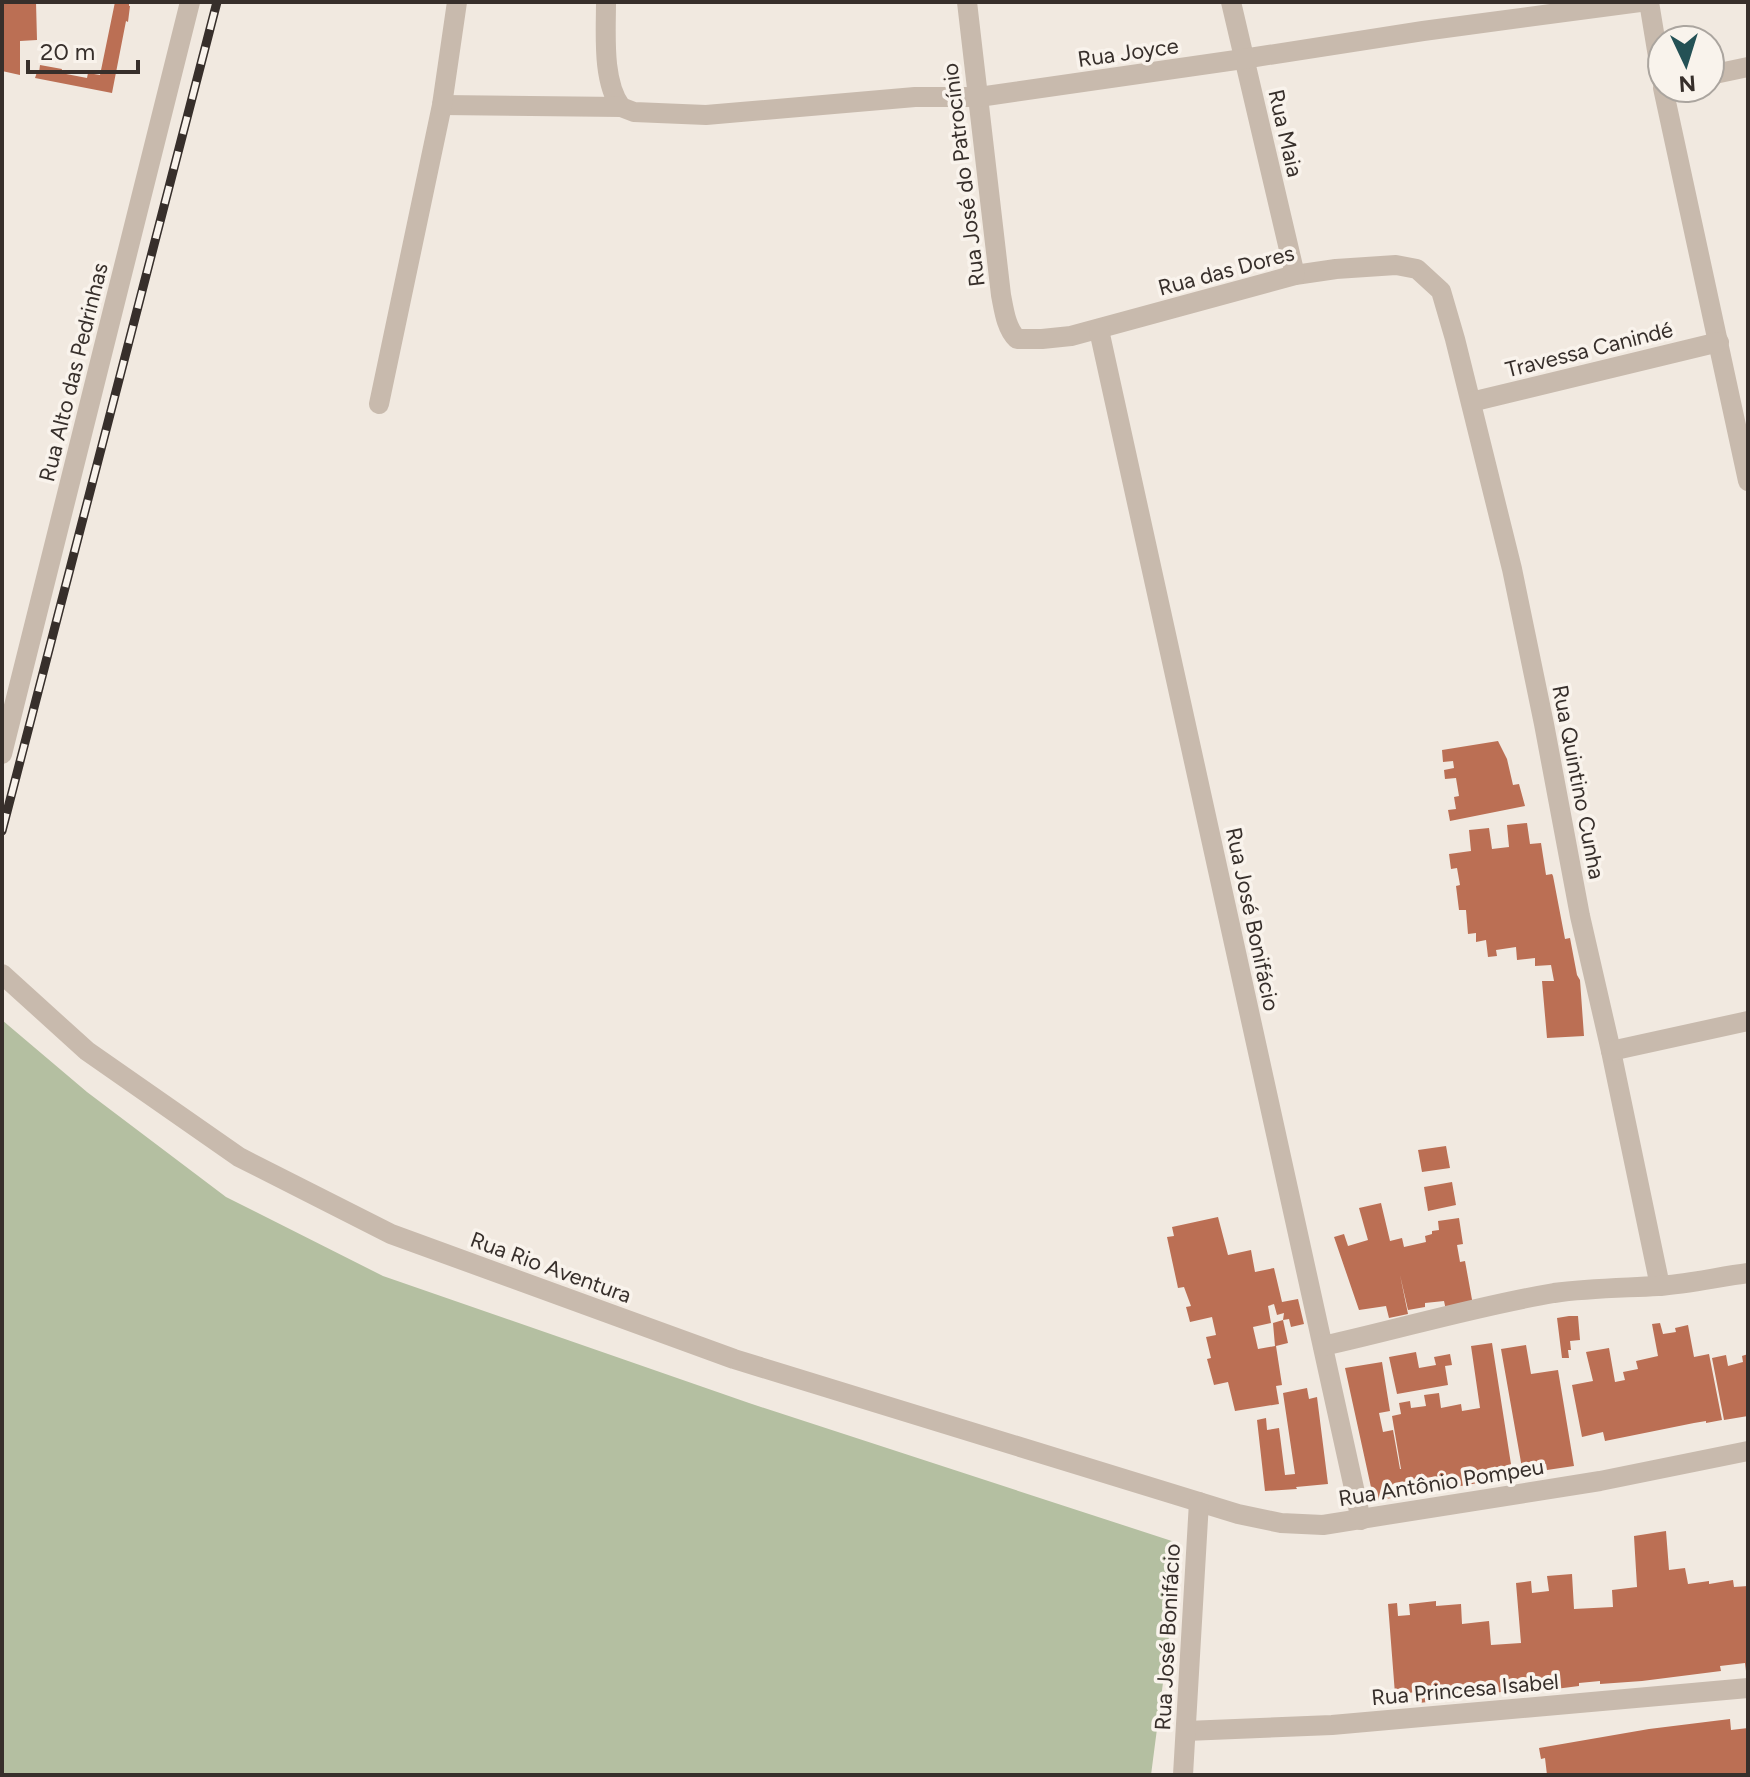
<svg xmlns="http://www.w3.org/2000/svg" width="1750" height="1777" font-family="Figtree,sans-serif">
<rect width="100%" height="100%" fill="#f1e9e0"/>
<!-- green -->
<polygon fill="#b4bfa1" points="2,1020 87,1092 226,1197 383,1276 749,1403 1181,1544 1151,1775 2,1775"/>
<!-- building -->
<g fill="#bb6f54">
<polygon points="2,2 36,2 37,40 20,41 20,75 2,71"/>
<polygon points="115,2 129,2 129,6 130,6 128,22 126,21 112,93 35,78 37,72 39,73 40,65 62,69 61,73 87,78 88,73 100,75"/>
<polygon points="1498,741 1507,759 1513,785 1519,784 1525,806 1450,821 1448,810 1456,809 1454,797 1459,796 1456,778 1445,779 1444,770 1454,768 1453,761 1443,762 1442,750"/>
<polygon points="1527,823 1530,844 1541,843 1546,875 1552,874 1553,876 1565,939 1570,938 1577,975 1580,980 1584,1036 1547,1038 1542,981 1554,981 1551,965 1535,966 1535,958 1517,960 1516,947 1496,950 1497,956 1488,957 1486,940 1476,942 1476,933 1468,934 1466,910 1459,910 1456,886 1460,885 1457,868 1451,869 1449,854 1471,851 1469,830 1489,828 1492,849 1509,847 1507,825"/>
<polygon points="1446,1146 1450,1168 1422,1172 1418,1150"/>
<polygon points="1452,1182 1456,1205 1428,1211 1424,1187"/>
<polygon points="1381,1203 1390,1241 1402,1238 1404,1247 1426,1242 1425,1236 1432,1234 1432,1231 1439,1230 1438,1221 1459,1218 1463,1244 1457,1245 1460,1262 1465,1261 1473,1305 1446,1310 1444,1301 1425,1303 1425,1307 1408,1310 1400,1275 1408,1314 1389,1318 1386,1306 1359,1310 1334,1237 1344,1234 1348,1246 1368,1240 1359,1208"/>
<polygon points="1218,1217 1228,1255 1251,1250 1255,1272 1274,1268 1282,1302 1298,1299 1304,1324 1291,1327 1289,1319 1283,1320 1284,1313 1277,1315 1274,1304 1268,1306 1271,1323 1253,1327 1258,1349 1275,1346 1273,1323 1283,1320 1288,1343 1276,1346 1282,1385 1276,1386 1279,1404 1235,1411 1228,1382 1214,1385 1207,1359 1211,1358 1206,1337 1216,1335 1212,1317 1190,1322 1186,1307 1191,1306 1184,1287 1178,1288 1167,1237 1174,1236 1172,1227"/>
<polygon points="1569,1316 1578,1316 1580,1340 1570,1341 1571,1350 1568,1350 1569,1358 1562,1358 1557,1318"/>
<polygon points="1660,1323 1663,1334 1676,1332 1675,1328 1688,1325 1694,1357 1709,1354 1722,1420 1706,1423 1706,1421 1694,1423 1605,1441 1603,1432 1582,1437 1572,1385 1593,1381 1586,1352 1609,1348 1615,1382 1625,1380 1623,1372 1638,1369 1636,1361 1658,1356 1652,1324"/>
<polygon points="1492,1343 1513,1477 1374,1501 1345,1368 1382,1362 1390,1411 1379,1413 1383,1432 1393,1430 1400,1469 1401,1469 1392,1416 1401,1414 1399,1403 1410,1401 1411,1408 1426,1406 1424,1395 1439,1393 1441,1408 1461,1404 1462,1411 1480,1408 1471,1346"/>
<polygon points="1526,1345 1531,1374 1558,1370 1574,1466 1547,1470 1546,1464 1522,1468 1501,1349"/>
<polygon points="1416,1352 1419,1368 1436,1365 1434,1357 1450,1354 1452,1365 1445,1366 1448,1385 1397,1394 1389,1357"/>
<polygon points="1748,1354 1748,1416 1724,1420 1712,1358 1726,1355 1728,1366 1743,1362 1742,1356"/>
<polygon points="1307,1388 1309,1399 1317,1397 1328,1484 1296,1487 1297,1489 1265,1491 1257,1420 1266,1418 1267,1430 1279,1428 1285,1475 1295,1474 1283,1393"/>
<polygon points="1666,1531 1669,1570 1685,1568 1688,1584 1709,1581 1709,1584 1733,1580 1734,1587 1748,1586 1748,1671 1746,1671 1745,1663 1720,1666 1721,1671 1642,1681 1600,1684 1600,1681 1579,1683 1579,1686 1524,1693 1524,1690 1468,1695 1468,1697 1419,1703 1418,1692 1395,1694 1388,1604 1397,1603 1398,1616 1410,1615 1409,1604 1436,1601 1436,1606 1461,1604 1462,1624 1489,1621 1491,1645 1521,1643 1516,1583 1531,1581 1532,1593 1549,1591 1547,1576 1572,1574 1574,1609 1613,1607 1612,1590 1637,1587 1634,1536"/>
<polygon points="1730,1719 1731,1730 1748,1728 1748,1775 1547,1775 1545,1758 1541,1759 1539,1748 1649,1729"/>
</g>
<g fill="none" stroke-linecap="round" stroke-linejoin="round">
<!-- minor -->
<g stroke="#c8baad" stroke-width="20">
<path d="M606,2C606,34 602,81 621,107"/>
<path d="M967,2L1001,295C1004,310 1006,328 1017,339H1042L1071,336L1295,275L1336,269L1396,265L1417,269L1441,291L1455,339L1512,569L1544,724L1580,916L1611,1051L1660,1286"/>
<polyline points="1231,2 1295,275"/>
<polyline points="1649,2 1662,81"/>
<polyline points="1710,75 1748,67"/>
<polyline points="1663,88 1748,481"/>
<polyline points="442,105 621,107 634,112 706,115 915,97 979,97 1243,59 1423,31 1640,2"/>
<polyline points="1099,330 1361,1520"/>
<polyline points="1471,402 1719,342"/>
<polyline points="379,404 442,105 457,2"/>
<polyline points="2,754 190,2"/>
<polyline points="2,974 87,1051 239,1157 391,1234 734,1359 1238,1514 1281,1523 1323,1525 1600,1481 1748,1451"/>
<polyline points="1611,1051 1748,1021"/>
<path d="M1323,1346C1400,1329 1476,1306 1554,1293C1589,1288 1623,1288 1658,1286C1688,1284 1718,1277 1748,1273"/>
<polyline points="1186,1731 1332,1725 1748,1688"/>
<polyline points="1183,1775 1199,1502"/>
</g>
<!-- rail casing -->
<g stroke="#372f2b" stroke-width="9">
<polyline id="rail" points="2,831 217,2"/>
</g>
<!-- rail -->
<use href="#rail" stroke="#f9f3ec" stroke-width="6" stroke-dasharray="18" stroke-linecap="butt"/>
</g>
<g text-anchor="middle" stroke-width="7" stroke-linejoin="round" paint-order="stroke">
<!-- street labels -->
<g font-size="22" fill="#372f2b" stroke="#f9f3ec">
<text transform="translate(1128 52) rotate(-8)" y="8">Rua Joyce</text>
<text transform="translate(1286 133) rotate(77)" y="8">Rua Maia</text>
<text transform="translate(963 175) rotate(-97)" y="8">Rua José do Patrocínio</text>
<text transform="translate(1226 270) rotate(-15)" y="8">Rua das Dores</text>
<text transform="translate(1589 349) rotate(-14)" y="8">Travessa Canindé</text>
<text transform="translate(73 372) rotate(-76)" y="8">Rua Alto das Pedrinhas</text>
<text transform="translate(1579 782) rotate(79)" y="8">Rua Quintino Cunha</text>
<text transform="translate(1253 919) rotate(78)" y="8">Rua José Bonifácio</text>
<text transform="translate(551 1267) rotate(20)" y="8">Rua Rio Aventura</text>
<text transform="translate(1441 1482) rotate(-9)" y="8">Rua Antônio Pompeu</text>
<text transform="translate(1167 1637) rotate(-87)" y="8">Rua José Bonifácio</text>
<text transform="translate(1465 1689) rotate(-5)" y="8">Rua Princesa Isabel</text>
</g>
</g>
<!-- border -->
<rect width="1750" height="1777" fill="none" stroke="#372f2b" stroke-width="8"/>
<!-- north arrow -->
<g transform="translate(1686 64) rotate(176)"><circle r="38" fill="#f9f3ec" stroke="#aba59f" stroke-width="2"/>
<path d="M0-6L14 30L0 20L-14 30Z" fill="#245155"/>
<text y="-12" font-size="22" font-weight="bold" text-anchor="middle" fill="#372f2b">N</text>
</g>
<!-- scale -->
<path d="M28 60v12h110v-12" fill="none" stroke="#372f2b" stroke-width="4"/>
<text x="40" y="60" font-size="24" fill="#372f2b" stroke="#f9f3ec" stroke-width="6" paint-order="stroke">20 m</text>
</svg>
